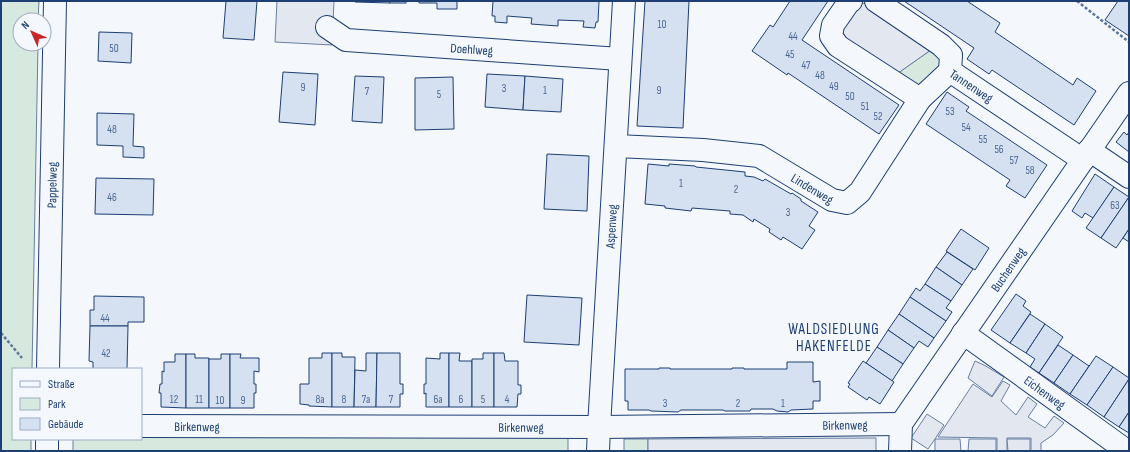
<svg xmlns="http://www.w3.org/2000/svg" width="1130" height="452" font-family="'Sofia Sans Condensed',sans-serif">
<rect width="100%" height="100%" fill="#f4f7fb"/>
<!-- green -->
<g fill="#d7e8df" stroke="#687fa3">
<polygon points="1,1 39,1 38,20 20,20 20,44 38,44 32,369 13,369 13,439 31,439 31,451 1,451"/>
<polygon points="935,47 948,57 918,90 894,76"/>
<polygon points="141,434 568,436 568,451 73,451 73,439 141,439"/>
<rect x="624" y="439" width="24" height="12"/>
</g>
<!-- parking -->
<g fill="#e3e8f0" stroke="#687fa3">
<polygon points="277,1 334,1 332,45 275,42"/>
<polygon points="860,3 871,4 935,47 894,76 842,41 837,28"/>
<polygon points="975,361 984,365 1004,377 992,396 968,378"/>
<polygon points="1003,381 1010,385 1001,401 1016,415 1028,397 1037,404 1028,417 1045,428 1054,416 1064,423 1053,435 1041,443 1041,451 1031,451 1031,438 1007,438 1007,451 997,451 997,438 938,437 973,384 992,397"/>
<polygon points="927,414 944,425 935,439 960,439 961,451 935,451 935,439 928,449 911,438"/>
<polygon points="876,438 876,451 648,451 648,439"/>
<polygon points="969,439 996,439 996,451 968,451"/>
<polygon points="1007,439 1030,439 1030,451 1008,451"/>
</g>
<!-- building -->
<g fill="#d5e0f0" stroke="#1d3f73">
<polygon points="226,1 257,1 254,40 223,38"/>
<polygon points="355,1 390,1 390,3 355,2"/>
<rect x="390" y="1" width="16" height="2"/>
<polygon points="419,1 457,1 457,9 437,9 437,3 419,3"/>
<polygon points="493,1 599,1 598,22 596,22 595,28 583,27 584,21 558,20 558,26 531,24 532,18 507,16 507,23 495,22 495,16 492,16"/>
<polygon points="645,1 689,1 683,128 637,126"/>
<polygon points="790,1 828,1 802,40 899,105 879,134 788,73 787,75 752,51 770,25 773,27"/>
<polygon points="904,1 967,1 1000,23 995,32 1073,85 1077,78 1096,91 1074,125 992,70 989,74 967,59 974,48"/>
<polygon points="1118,1 1129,1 1129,36 1105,20"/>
<polygon points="99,32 132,33 131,63 98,61"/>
<polygon points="283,72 318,74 315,125 279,122"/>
<polygon points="487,74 525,76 523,110 485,107"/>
<polygon points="355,76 384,77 382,123 352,121"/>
<polygon points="525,76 563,79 561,112 523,110"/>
<polygon points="453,77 454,129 415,130 415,78"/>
<polygon points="947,92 969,107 966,111 1047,165 1025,198 1006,186 1010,180 926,124"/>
<polygon points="97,113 134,114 133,146 144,147 144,158 123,157 123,146 97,145"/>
<polygon points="1124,132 1127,135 1129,132 1129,152 1116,142"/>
<polygon points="547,154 589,156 587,211 544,209"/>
<polygon points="648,164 669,166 669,164 695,166 696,167 745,172 745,176 754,177 763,181 765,179 791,194 792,193 801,199 801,201 818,212 809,226 815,230 802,249 783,237 781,240 769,232 770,229 754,219 753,222 743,215 730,214 730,211 692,208 691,211 665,208 665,206 645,204"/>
<polygon points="1095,174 1114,187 1093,218 1085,213 1082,218 1072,211"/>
<polygon points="96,178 154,179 153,215 95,214"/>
<polygon points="1114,187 1129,197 1101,238 1086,228"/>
<polygon points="1129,197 1129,229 1116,248 1101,238"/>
<polygon points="961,229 989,248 975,270 946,251"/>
<polygon points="1129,229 1129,242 1123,238"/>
<polygon points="947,252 973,269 962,285 936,267"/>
<polygon points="936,267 962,285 951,301 925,284"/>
<polygon points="925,284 951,301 946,308 952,312 946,321 910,297 916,288 920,291"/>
<polygon points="1016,294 1026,301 1023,306 1031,312 1010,343 991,330"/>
<polygon points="527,295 582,298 579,345 524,342"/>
<polygon points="94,296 144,297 144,322 128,322 128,326 90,326 90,310 94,310"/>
<polygon points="910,297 946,321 934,338 899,314"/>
<polygon points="899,314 934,338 928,347 919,341 914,348 888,330"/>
<polygon points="1030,314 1045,324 1026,353 1010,343"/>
<polygon points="1045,324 1063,337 1039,373 1030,367 1035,359 1026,353"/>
<polygon points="90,326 128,326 127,369 93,369 93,362 89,361"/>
<polygon points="888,330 914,348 903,364 877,347"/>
<polygon points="1058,345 1073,355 1054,383 1039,373"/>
<polygon points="877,347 903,364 892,381 866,363"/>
<polygon points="322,353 332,353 332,407 309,406 309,405 300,404 300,384 309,384 309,358 322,358"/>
<polygon points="332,353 342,353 342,357 355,357 354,407 332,407"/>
<polygon points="366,353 377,353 376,407 354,407 355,370 366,371"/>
<polygon points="377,353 400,353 400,384 403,384 403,394 400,394 400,407 376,407"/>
<polygon points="440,353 449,353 449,407 426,407 426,393 424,394 424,384 426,384 426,358 440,359"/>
<polygon points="449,353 460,353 459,361 472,361 472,407 449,407"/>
<polygon points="483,353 494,353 494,407 472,407 472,359 483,359"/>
<polygon points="494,353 504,353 505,361 518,361 518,385 521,385 521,394 518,394 517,407 494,407"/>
<polygon points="175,354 186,354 186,408 161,407 161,393 159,393 160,384 162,384 162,371 164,372 164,362 175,362"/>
<polygon points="186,354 195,354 195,358 209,358 209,408 186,408"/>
<polygon points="221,354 230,354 230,408 209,408 209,359 221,359"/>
<polygon points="230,354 241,354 240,358 259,358 259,372 254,371 254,384 256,384 256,393 254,393 254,408 230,408"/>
<polygon points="1073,355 1089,366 1070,394 1054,383"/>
<polygon points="1096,356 1113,367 1087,405 1070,394"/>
<polygon points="863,361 894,382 880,404 869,397 867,400 848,387 850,384 848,383"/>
<polygon points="787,362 813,362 813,382 820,381 820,401 813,401 813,409 791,410 788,412 777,411 773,409 751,409 750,411 725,411 723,410 681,410 678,412 651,411 649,410 628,410 628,401 625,401 625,369 659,369 659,368 670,368 670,369 732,369 732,368 744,368 744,369 787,369"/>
<polygon points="1113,367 1129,378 1129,379 1104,417 1087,405"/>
<polygon points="1129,379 1129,412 1119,427 1104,417"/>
<polygon points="1129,412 1129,433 1119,427"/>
</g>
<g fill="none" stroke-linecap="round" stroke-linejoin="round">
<!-- street casing -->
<g stroke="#1d3f73" stroke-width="24">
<g id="street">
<polyline points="851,1 849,2 833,25 831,36 838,46 920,99"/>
<polyline points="876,1 941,45 951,55 950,71"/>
<path id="s1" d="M327,27L346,40L620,59"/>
<path id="s2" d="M950,71L1083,160"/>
<path id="s3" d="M616,146L703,150L759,156L832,200L847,203L860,192L920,99L950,71"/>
<polyline points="1089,150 1129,177"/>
<path id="s4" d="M963,333L1127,451"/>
<path id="s5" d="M48,369L55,1"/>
<path id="s6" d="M141,426L599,427L901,424"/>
<polyline points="47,451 47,439"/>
<path id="s7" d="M598,451L599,427L624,1"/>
<path id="s8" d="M900,451L901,424L1129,93"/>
</g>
</g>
<!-- path -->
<g stroke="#5e769c" stroke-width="2.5" stroke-dasharray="3 2" stroke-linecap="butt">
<polyline points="1077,1 1129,42"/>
<polyline points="1,333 22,358"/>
</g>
<!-- street -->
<use href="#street" stroke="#f4f7fb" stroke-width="22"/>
</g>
<g text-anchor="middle" stroke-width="3" stroke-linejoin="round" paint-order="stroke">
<!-- number labels -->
<g font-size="11" fill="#4b6792">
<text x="662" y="28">10</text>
<text x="793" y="40">44</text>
<text x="114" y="52">50</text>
<text x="790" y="58">45</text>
<text x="806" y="69">47</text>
<text x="820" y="79">48</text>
<text x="834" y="90">49</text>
<text x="303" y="91">9</text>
<text x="504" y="92">3</text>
<text x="545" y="94">1</text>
<text x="659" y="94">9</text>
<text x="367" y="95">7</text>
<text x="439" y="98">5</text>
<text x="850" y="100">50</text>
<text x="865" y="110">51</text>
<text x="950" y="115">53</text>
<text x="878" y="120">52</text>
<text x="966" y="131">54</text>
<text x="112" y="133">48</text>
<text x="983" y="143">55</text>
<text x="999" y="153">56</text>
<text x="1014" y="164">57</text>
<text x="1030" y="174">58</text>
<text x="681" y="187">1</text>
<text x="736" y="193">2</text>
<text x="112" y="201">46</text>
<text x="1115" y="209">63</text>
<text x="788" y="216">3</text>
<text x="105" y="322">44</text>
<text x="106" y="357">42</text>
<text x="174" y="403">12</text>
<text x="199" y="403">11</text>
<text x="320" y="403">8a</text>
<text x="344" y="403">8</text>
<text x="366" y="403">7a</text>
<text x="391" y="403">7</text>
<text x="438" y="403">6a</text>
<text x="461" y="403">6</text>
<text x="483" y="403">5</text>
<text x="507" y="403">4</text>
<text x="220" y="404">10</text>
<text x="243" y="404">9</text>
<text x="665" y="407">3</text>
<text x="738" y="407">2</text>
<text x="783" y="407">1</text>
</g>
<!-- street labels -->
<g font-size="13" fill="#1d3f73" stroke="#f4f7fb">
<text dy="5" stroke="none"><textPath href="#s1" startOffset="149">Doehlweg</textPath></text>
<text dy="5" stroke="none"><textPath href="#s2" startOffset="26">Tannenweg</textPath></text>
<text dy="5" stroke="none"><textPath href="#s5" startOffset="184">Pappelweg</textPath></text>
<text dy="5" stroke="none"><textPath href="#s3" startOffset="206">Lindenweg</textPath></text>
<text dy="5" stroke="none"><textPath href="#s7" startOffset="225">Aspenweg</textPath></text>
<text dy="5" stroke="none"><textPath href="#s8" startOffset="215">Buchenweg</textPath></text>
<text dy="5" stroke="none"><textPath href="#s4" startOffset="101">Eichenweg</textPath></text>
<text dy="5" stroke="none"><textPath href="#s6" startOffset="704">Birkenweg</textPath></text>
<text dy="5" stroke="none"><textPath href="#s6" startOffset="56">Birkenweg</textPath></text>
<text dy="5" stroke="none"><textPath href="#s6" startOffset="380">Birkenweg</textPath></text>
</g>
<!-- quarter labels -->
<g font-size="15" letter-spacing="1" fill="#1d3f73" stroke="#f4f7fb">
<text x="834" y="334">WALDSIEDLUNG<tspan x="834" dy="17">HAKENFELDE</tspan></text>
</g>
</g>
<!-- border -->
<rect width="1130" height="452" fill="none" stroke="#1d3f73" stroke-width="4"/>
<!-- legend -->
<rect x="12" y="368" width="130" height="72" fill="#f4f7fb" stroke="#9eadc5"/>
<rect x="20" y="381" width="20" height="6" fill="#f4f7fb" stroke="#9eadc5"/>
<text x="48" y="388" font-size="12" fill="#1d3f73">Straße</text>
<rect x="20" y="398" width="20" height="12" fill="#d7e8df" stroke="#9eadc5"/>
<text x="48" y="408" font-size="12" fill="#1d3f73">Park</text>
<rect x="20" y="418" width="20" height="12" fill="#d5e0f0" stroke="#9eadc5"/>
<text x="48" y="428" font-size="12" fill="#1d3f73">Gebäude</text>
<!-- north arrow -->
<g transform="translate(32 32) rotate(315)"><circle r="19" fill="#f4f7fb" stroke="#9eadc5"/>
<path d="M0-3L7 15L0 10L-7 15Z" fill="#c62828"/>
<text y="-6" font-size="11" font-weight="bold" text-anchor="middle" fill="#1d3f73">N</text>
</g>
</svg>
